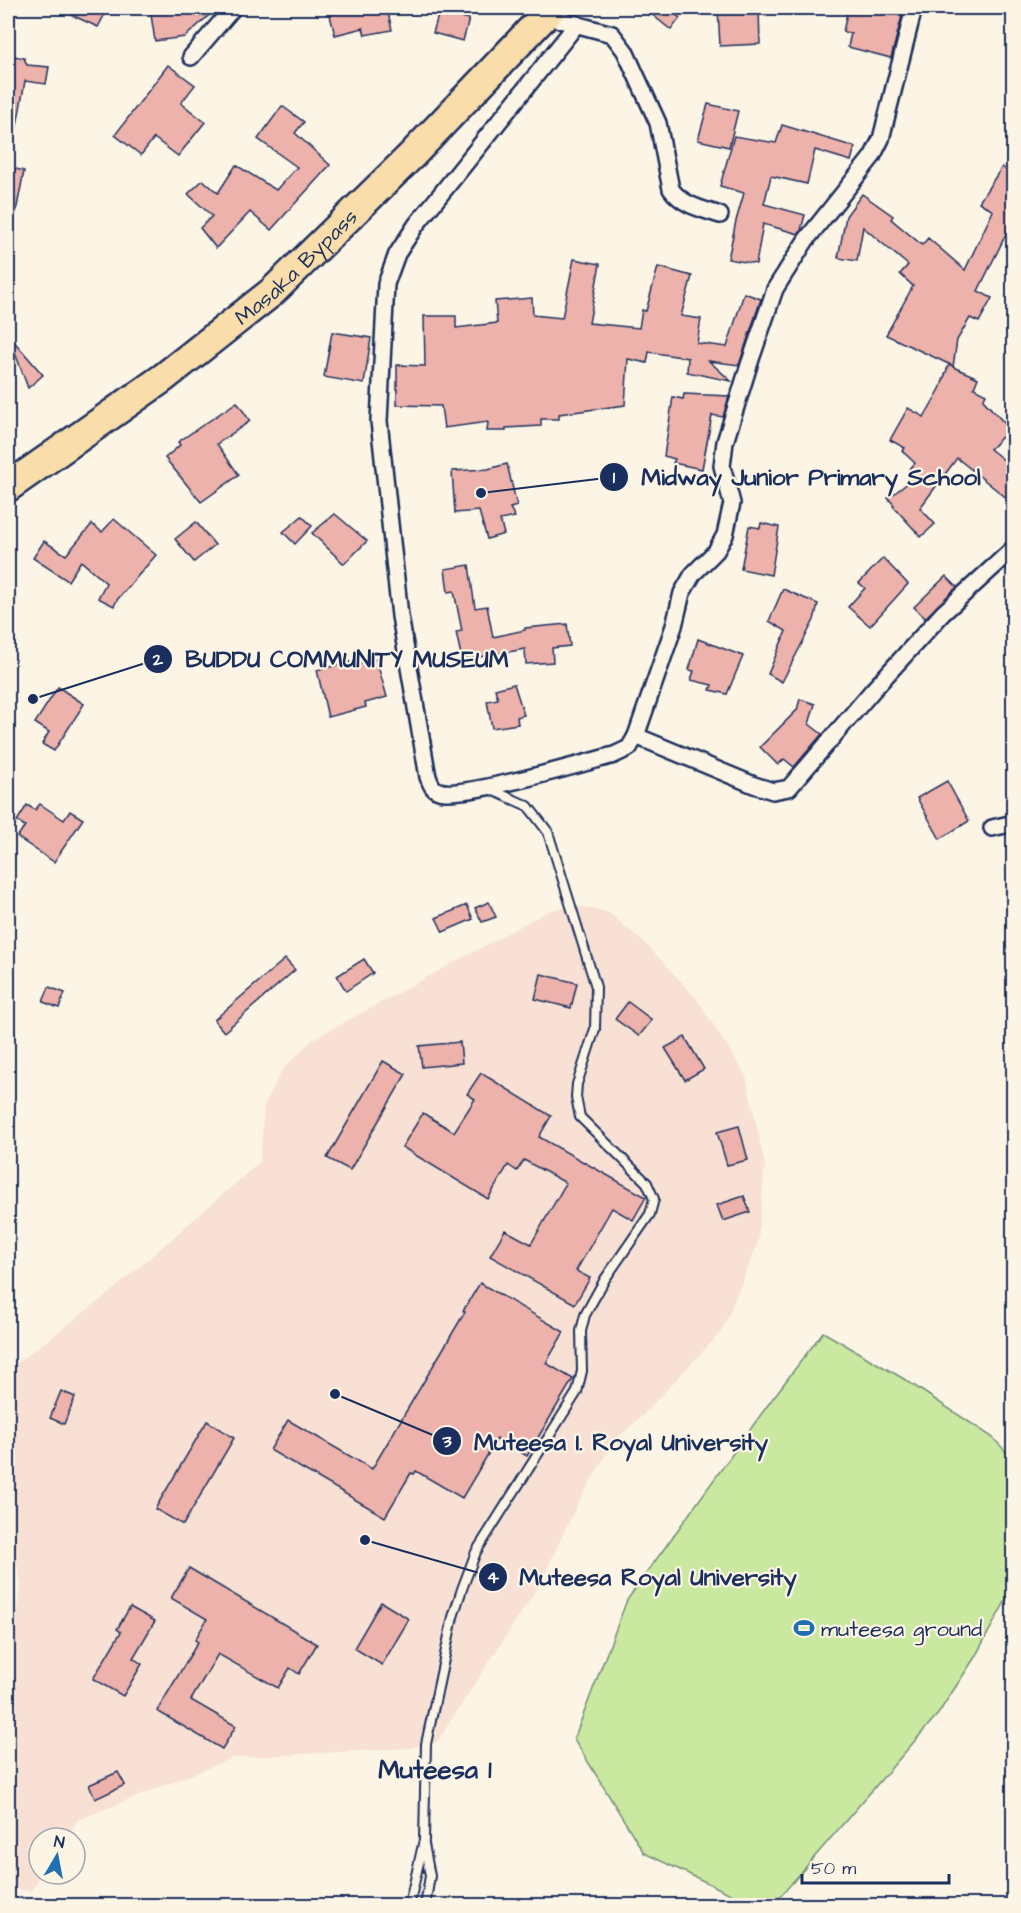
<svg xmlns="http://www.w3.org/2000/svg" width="1021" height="1913" font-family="'Architects Daughter',sans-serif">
<rect width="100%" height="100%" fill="#fcf5e5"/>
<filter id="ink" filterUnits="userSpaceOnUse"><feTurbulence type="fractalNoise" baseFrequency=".0167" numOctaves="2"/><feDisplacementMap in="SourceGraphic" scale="12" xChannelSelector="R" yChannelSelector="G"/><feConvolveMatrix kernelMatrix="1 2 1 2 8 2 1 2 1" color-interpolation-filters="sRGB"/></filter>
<g filter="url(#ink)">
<!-- built -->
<polygon fill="#f8e1d4" points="577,906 608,912 649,947 697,999 746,1076 765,1165 758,1243 722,1331 641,1417 614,1441 578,1503 540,1584 437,1742 410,1748 233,1758 78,1820 66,1838 39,1838 39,1874 42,1874 31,1891 8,1888 8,1768 17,1738 8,1729 8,1660 21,1585 8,1517 8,1370 108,1294 260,1162 264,1106 282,1070 312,1040 550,910"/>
<!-- green -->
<polygon fill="#cae89f" stroke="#728c7e" stroke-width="1.5" points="823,1332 904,1379 992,1437 1013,1459 1013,1587 975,1657 938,1714 773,1905 754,1905 644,1853 574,1739 627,1600 770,1402"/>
<!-- building -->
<g fill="#edb2ab" stroke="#1b2f5e" stroke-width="1.5">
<polygon points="56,8 108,8 98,27"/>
<polygon points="150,8 217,8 185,37 155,41"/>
<polygon points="328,8 387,8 392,30 365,35 363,28 335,35"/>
<polygon points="644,8 667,8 680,18 671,30"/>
<polygon points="718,8 759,8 760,44 720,46"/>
<polygon points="848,8 904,8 891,58 848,47 851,33 843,32"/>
<polygon points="439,12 469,19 463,41 433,33"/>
<polygon points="8,55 24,58 27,65 49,67 46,84 25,81 16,131 8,130"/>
<polygon points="168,65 195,85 181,103 205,122 178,156 154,138 141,155 115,135"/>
<polygon points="708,104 738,111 729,147 698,140"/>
<polygon points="282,106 304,122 295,133 330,165 271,230 250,212 216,248 200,228 212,216 188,194 203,180 218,193 236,165 276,190 297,167 258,139"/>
<polygon points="782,125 855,147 851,161 815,150 807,184 771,176 764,204 805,215 801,230 799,234 763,224 756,264 728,259 736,221 744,193 720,186 734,136 776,143"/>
<polygon points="8,167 24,171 15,217 8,217"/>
<polygon points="1002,167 1014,175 1014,218 978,291 992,298 979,322 970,318 957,340 953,367 978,378 974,388 986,394 983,400 1010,429 990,449 1014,468 1014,504 957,458 920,508 935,524 921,537 893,506 894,505 888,498 917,476 909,470 915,463 902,451 905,448 890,440 908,408 924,417 940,389 949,364 953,366 886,335 913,286 900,274 908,265 863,227 857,261 838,258 846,216 862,194 893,216 891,219 922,245 928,238 965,270 993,211 979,202"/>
<polygon points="574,259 600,264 589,323 639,328 642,310 646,311 658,267 692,276 681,316 701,319 697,343 727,347 744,293 761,299 739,365 709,361 731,381 687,372 688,358 649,352 647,363 628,359 625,405 559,414 559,419 541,419 541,426 506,428 506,431 487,431 488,422 444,428 441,406 397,405 397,365 425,366 424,316 456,316 456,328 497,323 495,301 532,298 533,315 562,318"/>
<polygon points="332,332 371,338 364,384 324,377"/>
<polygon points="11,338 43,375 28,388 10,339"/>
<polygon points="684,394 729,396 723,417 712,415 702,469 673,463 675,459 664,456 673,397 683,399"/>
<polygon points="237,402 250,421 217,444 239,475 201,502 165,458 180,445 178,442"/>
<polygon points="507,464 517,506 510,508 515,517 500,520 504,534 487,539 479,511 455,513 452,471 488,469"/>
<polygon points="335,514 367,541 344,564 312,533"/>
<polygon points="302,516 312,526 295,544 283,532"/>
<polygon points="114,519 156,555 117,600 114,606 98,598 106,583 81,561 68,581 33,558 44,541 66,555 92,524 102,532"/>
<polygon points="196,522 215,545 194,562 175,539"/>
<polygon points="761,523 779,527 771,575 741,569 749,526 760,528"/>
<polygon points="883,558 908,584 870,626 848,607 865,588 859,583"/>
<polygon points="469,565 475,608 487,606 493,637 525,630 525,628 567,624 570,646 552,648 553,662 526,664 525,649 462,660 456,632 462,631 454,591 448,592 445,569"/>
<polygon points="946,576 957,587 925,618 914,607"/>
<polygon points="783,589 818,604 814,620 782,682 768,674 786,631 769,621"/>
<polygon points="698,639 743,656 727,694 710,690 712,685 691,680 694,671 689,670"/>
<polygon points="376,659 387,697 365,703 366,707 328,717 317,670 350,662 351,666"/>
<polygon points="514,684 524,715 517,717 518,724 492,728 487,701 498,699 495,689"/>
<polygon points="58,687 84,704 54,751 42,744 49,732 35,723"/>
<polygon points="800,699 815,704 809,724 822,734 794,767 784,759 778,765 760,747 797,710"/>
<polygon points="947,781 969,821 940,839 917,798"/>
<polygon points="40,804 64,820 70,811 83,819 54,862 17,837 25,826 17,821 27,805 35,810"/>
<polygon points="489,902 496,917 482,922 475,908"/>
<polygon points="467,905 473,919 443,932 436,918"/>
<polygon points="285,959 295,970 224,1032 214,1020"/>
<polygon points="364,959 373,973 346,991 337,976"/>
<polygon points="541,974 577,983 571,1008 535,999"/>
<polygon points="49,987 65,993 59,1008 43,1002"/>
<polygon points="628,1002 652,1020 639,1036 615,1019"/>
<polygon points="685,1037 704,1069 685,1080 665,1048"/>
<polygon points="460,1042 462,1063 422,1067 419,1046"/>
<polygon points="383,1061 406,1074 350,1170 327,1158"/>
<polygon points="481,1073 551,1116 539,1137 646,1197 633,1220 612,1208 576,1271 590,1278 575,1304 490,1256 505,1230 531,1244 566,1183 524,1160 517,1171 508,1165 488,1199 402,1147 423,1113 454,1132 475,1099 467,1094"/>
<polygon points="739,1126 748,1160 727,1165 717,1132"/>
<polygon points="744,1196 750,1212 723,1221 717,1205"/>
<polygon points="480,1283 564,1332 546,1363 573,1379 527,1456 497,1439 462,1498 416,1471 414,1474 411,1473 385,1517 270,1450 288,1420 372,1469 465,1312 463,1311"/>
<polygon points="61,1391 75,1397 64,1424 50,1418"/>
<polygon points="207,1421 234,1438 183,1525 155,1509"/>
<polygon points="189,1568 317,1644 299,1674 290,1668 278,1688 218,1654 191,1700 236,1726 222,1749 157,1711 198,1642 195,1640 207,1619 171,1598"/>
<polygon points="381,1602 409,1619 382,1665 354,1648"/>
<polygon points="130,1607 155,1621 133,1658 142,1664 123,1696 93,1679 121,1632 117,1629"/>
<polygon points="118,1772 125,1785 95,1799 89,1785"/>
</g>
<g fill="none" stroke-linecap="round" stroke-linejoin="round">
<!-- lane casing -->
<g stroke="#1b2f5e" stroke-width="12">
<g id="lane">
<polyline points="424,1844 430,1876 425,1906"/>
<polyline points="409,1906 424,1840 426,1744 453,1617 462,1589 476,1552 577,1392 582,1371 581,1331 585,1315 605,1279 650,1214 654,1199 647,1183 580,1117 576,1097 577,1084 595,1029 596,987 548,832 528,806 492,790"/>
</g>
</g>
<!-- street casing -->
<g stroke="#1b2f5e" stroke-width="20">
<g id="street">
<path d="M545,16L612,34L625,51L658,123L671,189C682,205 702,209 720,215"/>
<path d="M577,24L416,225L397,254L386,284L379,421L400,616L428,777C431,784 432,789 439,791C461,799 584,763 614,755L629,748L636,736L674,626L682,593L693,574L716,551L725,535L732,503L722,466L725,442L749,365L775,289L806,240L872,157L881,139L914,8"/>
<polyline points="191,57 233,8"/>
<polyline points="636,736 754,785 773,791 789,788 873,690 943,613 1014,548"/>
<polyline points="992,828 1014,823"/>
</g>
</g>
<!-- highway casing -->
<g stroke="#1b2f5e" stroke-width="33">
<g id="highway">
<path id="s1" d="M8,487L163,378L272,292L412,155L552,8"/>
</g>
</g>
<!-- lane -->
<use href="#lane" stroke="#fcf5e5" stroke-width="8"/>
<!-- street -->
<use href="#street" stroke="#fcf5e5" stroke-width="15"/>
<!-- highway -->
<use href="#highway" stroke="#f9ddab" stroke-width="28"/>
</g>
</g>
<!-- icons -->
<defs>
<g id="stadium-bare" transform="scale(1.62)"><path d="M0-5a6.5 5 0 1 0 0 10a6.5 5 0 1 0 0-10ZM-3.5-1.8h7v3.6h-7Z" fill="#1f6fb2" stroke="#fcf5e5" stroke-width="2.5" paint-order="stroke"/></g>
</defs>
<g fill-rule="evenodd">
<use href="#stadium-bare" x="804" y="1628"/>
</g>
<g text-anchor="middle" stroke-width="4.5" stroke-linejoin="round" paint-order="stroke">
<!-- street labels -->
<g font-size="22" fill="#1b2f5e" stroke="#fcf5e5">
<text dy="8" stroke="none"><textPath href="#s1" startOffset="363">Masaka Bypass</textPath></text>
</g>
<!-- poi labels -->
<g font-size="22" fill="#1b2f5e" stroke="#fcf5e5" text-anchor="start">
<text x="821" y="1636">muteesa ground</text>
</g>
<!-- quarter labels -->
<g font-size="26" font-weight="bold" fill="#1b2f5e" stroke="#fcf5e5">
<text x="435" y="1778">Muteesa 1</text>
</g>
</g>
<!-- callouts -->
<path fill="none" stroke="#1b2f5e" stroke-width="2" d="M481 493L614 477M33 699L158 659M335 1394L447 1441M365 1540L493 1577"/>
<g fill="#1b2f5e" stroke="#fcf5e5" stroke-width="2">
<circle cx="481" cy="493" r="6"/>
<circle cx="33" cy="699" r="6"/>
<circle cx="335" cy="1394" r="6"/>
<circle cx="365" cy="1540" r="6"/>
<circle cx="614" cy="477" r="15"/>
<circle cx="158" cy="659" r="15"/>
<circle cx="447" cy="1441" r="15"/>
<circle cx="493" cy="1577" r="15"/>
</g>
<g font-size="18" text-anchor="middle" font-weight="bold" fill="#fff">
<text x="614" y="483">1</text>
<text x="158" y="665">2</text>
<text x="447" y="1447">3</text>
<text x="493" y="1583">4</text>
</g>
<g font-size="24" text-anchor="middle" font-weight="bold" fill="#1b2f5e" stroke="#fcf5e5" stroke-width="4.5" stroke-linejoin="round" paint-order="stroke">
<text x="811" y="485">Midway Junior Primary School</text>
<text x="347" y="667">BUDDU COMMUNITY MUSEUM</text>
<text x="621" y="1450">Muteesa I. Royal University</text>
<text x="658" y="1585">Muteesa Royal University</text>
</g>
<!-- margin -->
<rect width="1021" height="1913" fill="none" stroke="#fcf5e5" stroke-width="30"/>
<rect x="15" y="15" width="991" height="1883" fill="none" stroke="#1b2f5e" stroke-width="2" filter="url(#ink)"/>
<!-- north arrow -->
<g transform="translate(57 1856) rotate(10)"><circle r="28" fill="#fcf5e5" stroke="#a2a6af" stroke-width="1.5"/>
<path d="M0-4.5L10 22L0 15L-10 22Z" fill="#1f6fb2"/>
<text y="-9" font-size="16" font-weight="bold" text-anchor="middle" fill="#1b2f5e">N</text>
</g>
<!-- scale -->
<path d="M802 1874v9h147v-9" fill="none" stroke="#1b2f5e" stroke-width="3"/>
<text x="811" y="1874" font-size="18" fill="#1b2f5e" stroke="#fcf5e5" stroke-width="4.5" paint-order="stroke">50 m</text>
</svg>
